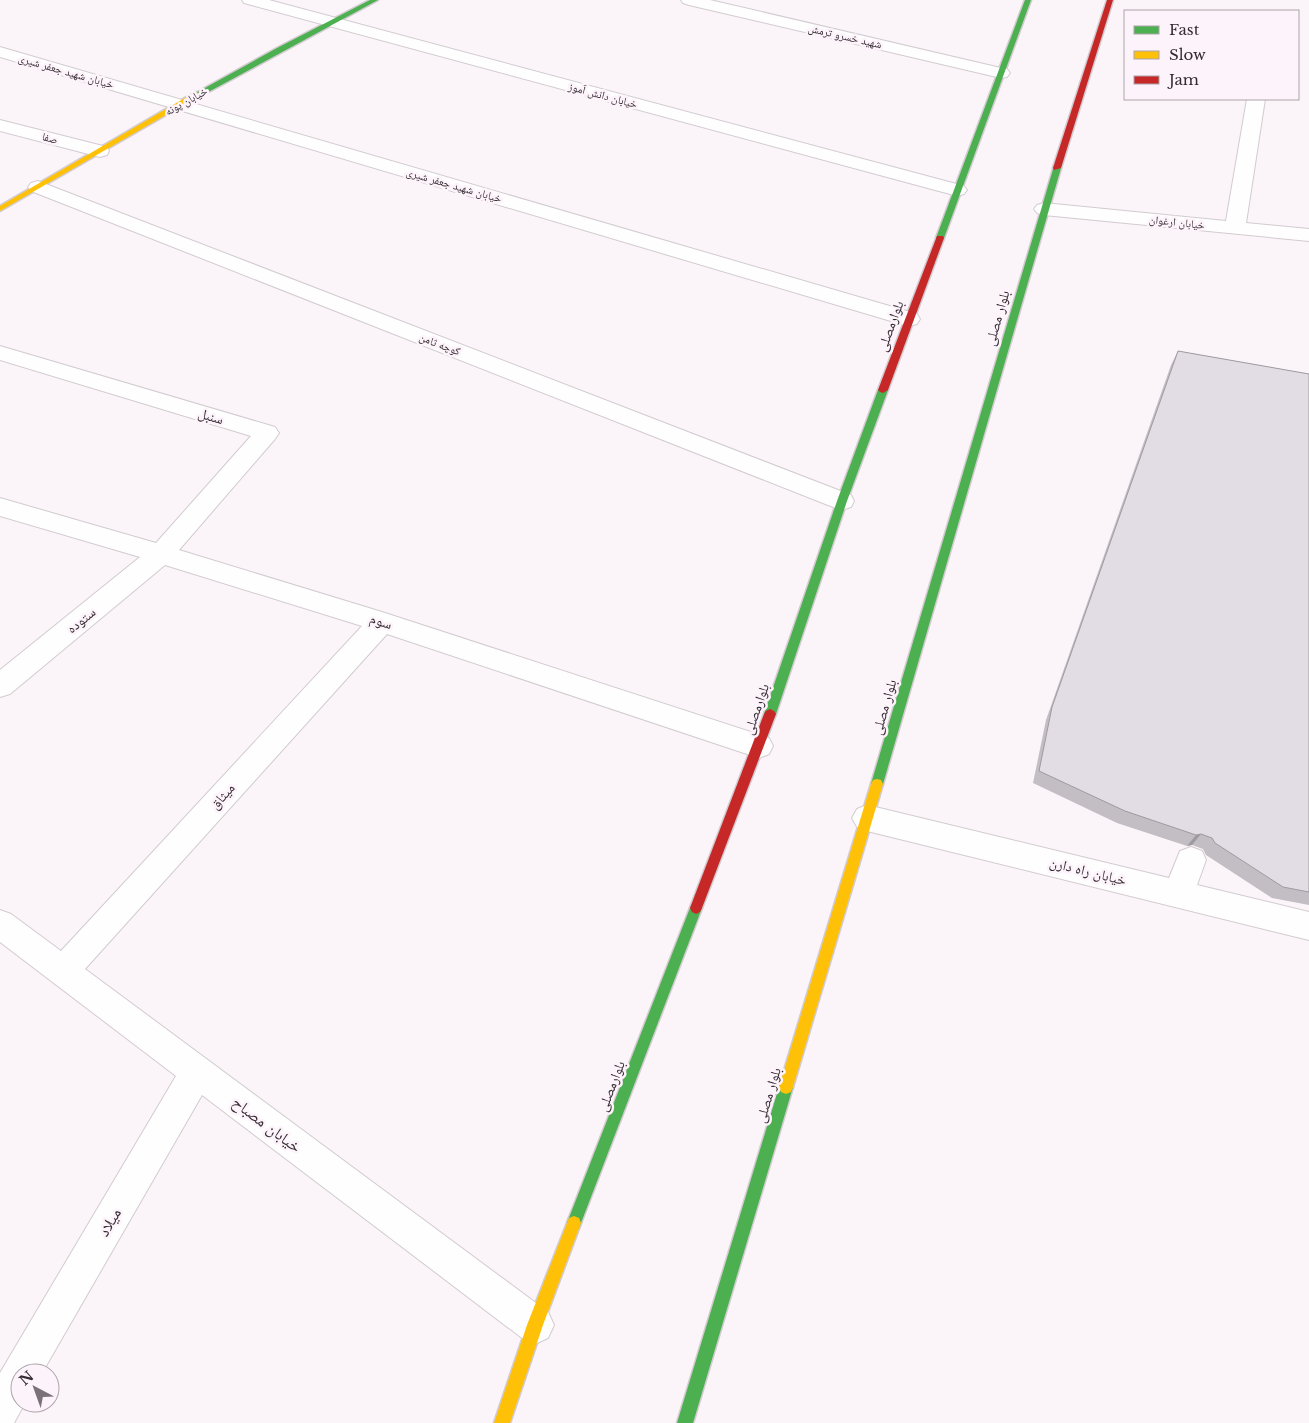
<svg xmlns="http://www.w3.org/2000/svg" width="1309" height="1423" font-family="'Libre Baskerville','Noto Naskh Arabic',serif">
<rect width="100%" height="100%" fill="#fbf5f9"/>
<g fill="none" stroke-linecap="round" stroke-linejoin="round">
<!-- street casing -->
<g stroke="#d2cbd0" stroke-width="2">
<g id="street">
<polygon points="242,0 269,0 964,186 967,190 964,194 957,196 950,194 244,3"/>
<polygon points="681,0 710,0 1001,68 1007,69 1010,73 1007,77 1001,78 689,5 683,3"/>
<polygon points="0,47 917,314 920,319 917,324 909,326 901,324 0,57"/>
<polygon points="1247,99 1265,99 1246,223 1309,229 1309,241 1044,215 1037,213 1034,209 1037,205 1044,203 1226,221"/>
<polygon points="0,120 107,147 109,151 107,155 100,157 0,131"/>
<polygon points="38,181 851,495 854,501 851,507 842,510 833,507 31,191 28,187 31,183"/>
<polygon points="0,346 275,427 279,433 275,439 179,550 382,612 769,738 773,746 769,754 759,758 387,634 85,969 548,1312 554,1325 548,1338 535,1344 522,1338 202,1095 42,1373 20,1373 20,1403 25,1403 14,1423 0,1423 0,1373 176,1076 0,942 0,910 11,914 61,951 362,626 165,565 10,694 0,697 0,670 140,557 0,516 0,498 156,543 251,436 0,360"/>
<polygon points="867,805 1169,878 1180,851 1191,847 1202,851 1206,860 1197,885 1309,912 1309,940 867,831 857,827 852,818 857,809"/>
</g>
</g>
<!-- fast casing -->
<g stroke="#d2cbd0" stroke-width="3">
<g id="fast">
<polygon points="370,0 378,0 201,96 194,94 277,48"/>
<polygon points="1025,0 1031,0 944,238 943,240 937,240 936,238"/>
<polygon points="1054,166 1061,168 883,784 881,788 877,789 873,788 871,784"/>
<polygon points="883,387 888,390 847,501 776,714 774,717 766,717 764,714 837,501 878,390"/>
<polygon points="696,902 700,904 702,908 581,1223 579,1228 574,1230 569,1228 567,1223 690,908 692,904"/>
<polygon points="786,1080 791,1082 793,1087 693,1423 677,1423 779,1087 781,1082"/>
</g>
</g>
<!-- slow casing -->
<g stroke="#d2cbd0" stroke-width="3">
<g id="slow">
<polygon points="195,92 202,94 0,211 0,206"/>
<polygon points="877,779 881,780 883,784 793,1087 791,1092 786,1094 781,1092 779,1087 871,784 873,780"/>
<polygon points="574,1216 579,1218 581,1223 543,1325 510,1423 494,1423 527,1325 569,1218"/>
</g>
</g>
<!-- jam casing -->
<g stroke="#d2cbd0" stroke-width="3">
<g id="jam">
<polygon points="1107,0 1113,0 1061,168 1054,170 1053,168"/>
<polygon points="937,236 943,236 944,238 888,390 883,393 880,392 878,390"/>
<polygon points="770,709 774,711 776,714 702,908 700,912 696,914 692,912 690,908 764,714 766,711"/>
</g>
</g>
<!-- street -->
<use href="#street" fill="#fefefe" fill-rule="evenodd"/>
<!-- fast -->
<use href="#fast" fill="#4caf50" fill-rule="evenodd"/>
<!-- slow -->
<use href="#slow" fill="#ffc107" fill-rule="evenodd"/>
<!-- jam -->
<use href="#jam" fill="#c62828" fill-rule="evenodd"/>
</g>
<!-- wall -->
<polygon fill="#c2bec4" points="1178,351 1309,374 1309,905 1272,898 1206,855 1203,849 1192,845 1187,846 1117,823 1033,783 1046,720 1171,365"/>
<!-- shaded-wall -->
<polygon fill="#9e9ba0" points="1201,834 1192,845 1187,846 1196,835"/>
<!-- building -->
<polygon fill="#e2dde4" stroke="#9e9ba0" points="1178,351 1309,374 1309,892 1283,887 1215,843 1212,838 1201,834 1196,835 1125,811 1039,771 1052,707"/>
<g text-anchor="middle" stroke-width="5" stroke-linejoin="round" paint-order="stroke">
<!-- far-street labels -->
<g font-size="11" fill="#342c32" stroke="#fdf3fa">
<text transform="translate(845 36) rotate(13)" y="4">شهید خسرو ترمش</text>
<text transform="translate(66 71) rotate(16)" y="4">خیابان شهید جعفر شیری</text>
<text transform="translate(603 95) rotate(15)" y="4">خیابان دانش آموز</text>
<text transform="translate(186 101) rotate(-29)" y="4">خیابان پونه</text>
<text transform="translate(50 138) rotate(15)" y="4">صفا</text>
<text transform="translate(454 185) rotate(16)" y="4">خیابان شهید جعفر شیری</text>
<text transform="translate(1177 222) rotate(6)" y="4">خیابان ارغوان</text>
<text transform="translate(440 344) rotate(21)" y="4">کوچه ثامن</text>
</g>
<!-- street labels -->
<g font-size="14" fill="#342c32" stroke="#fdf3fa">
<text transform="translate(997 318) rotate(-74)" y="5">بلوار مصلی</text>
<text transform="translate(890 326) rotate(-70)" y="5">بلوارمصلی</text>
<text transform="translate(211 416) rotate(17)" y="5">سنبل</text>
<text transform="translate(81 620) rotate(-39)" y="5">ستوده</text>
<text transform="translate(381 621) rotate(18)" y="5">سوم</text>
<text transform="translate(884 707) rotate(-74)" y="5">بلوار مصلی</text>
<text transform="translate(756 709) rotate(-71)" y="5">بلوارمصلی</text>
<text transform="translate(222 796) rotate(-48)" y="5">میثاق</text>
<text transform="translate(1088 871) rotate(14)" y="5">خیابان راه دارن</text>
<text transform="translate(611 1086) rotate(-69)" y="5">بلوارمصلی</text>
<text transform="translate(768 1095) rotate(-73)" y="5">بلوار مصلی</text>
</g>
<!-- near-street labels -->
<g font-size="16" fill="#342c32" stroke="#fdf3fa">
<text transform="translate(267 1124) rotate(37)" y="6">خیابان مصباح</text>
<text transform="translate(109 1222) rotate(-60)" y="6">میلاد</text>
</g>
</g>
<!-- legend -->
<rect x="1124" y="10" width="175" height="90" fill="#fdf3fa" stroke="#ada3aa"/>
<rect x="1134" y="26" width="25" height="8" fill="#4caf50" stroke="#ada3aa"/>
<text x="1169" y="35" font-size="15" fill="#342c32">Fast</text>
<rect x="1134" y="51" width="25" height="8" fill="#ffc107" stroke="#ada3aa"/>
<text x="1169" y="60" font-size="15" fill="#342c32">Slow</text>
<rect x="1134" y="76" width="25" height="8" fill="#c62828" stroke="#ada3aa"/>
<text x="1169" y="85" font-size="15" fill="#342c32">Jam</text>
<!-- north arrow -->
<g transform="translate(35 1388) rotate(319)"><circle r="24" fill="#fdf3fa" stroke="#ada3aa"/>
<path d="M0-4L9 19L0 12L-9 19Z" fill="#7a7278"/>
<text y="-8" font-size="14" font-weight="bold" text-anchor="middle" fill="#342c32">N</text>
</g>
</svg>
